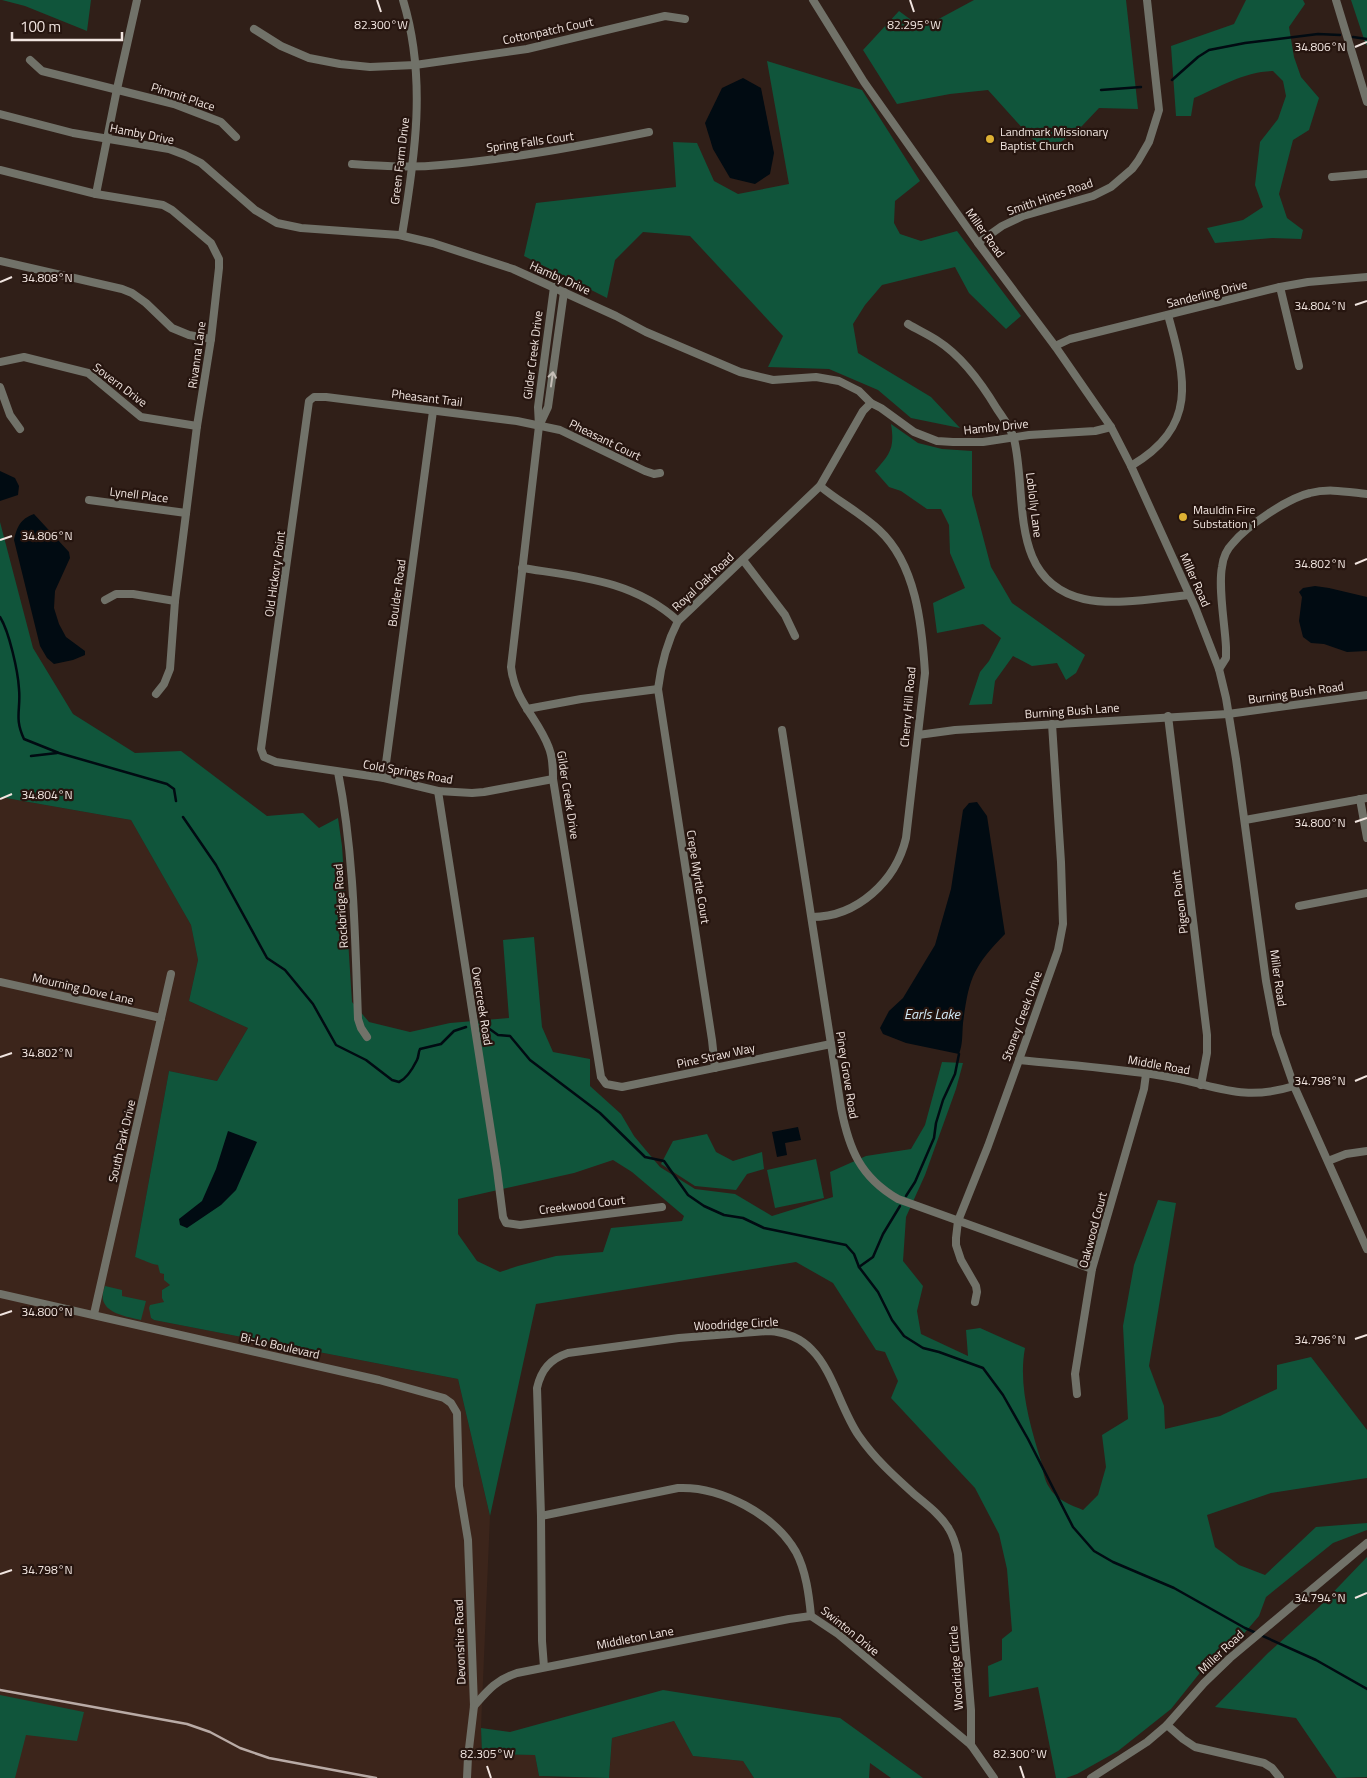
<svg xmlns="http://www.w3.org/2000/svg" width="1367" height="1778" font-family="'Titillium Web',sans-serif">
<rect width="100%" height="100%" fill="#301f18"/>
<!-- built -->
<g fill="#3c251b">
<polygon points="0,797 131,820 191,925 198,960 189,1001 248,1028 217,1081 169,1071 135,1257 158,1265 170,1285 162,1290 164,1302 151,1318 154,1320 458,1379 490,1516 481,1728 482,1754 535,1755 539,1776 561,1778 0,1778"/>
<polygon points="674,1721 693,1756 743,1761 754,1778 609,1778 612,1738"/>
</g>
<!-- green -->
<g fill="#10553b" fill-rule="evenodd">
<polygon points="2,0 91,0 87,31 25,6"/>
<polygon points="974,0 1126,0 1138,109 1099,108 1082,126 1061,142 1035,142 988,90 950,94 897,104 863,50 899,11 922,28"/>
<path d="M1246,0H1303L1305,4L1289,27L1294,57L1301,77L1319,98L1309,130L1293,140L1279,194L1287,218L1303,230L1301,239L1272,238L1215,243L1207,228L1243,220L1263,207L1255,185L1260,142L1278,119L1286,96L1283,81L1273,71C1243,72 1220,87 1194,98L1191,116H1176L1171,46L1234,24Z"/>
<polygon points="1351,0 1367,0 1367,45 1366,45"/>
<polygon points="767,61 862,90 920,181 895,201 894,223 900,234 921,241 957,231 1021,316 1006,329 969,293 955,267 882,285 865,305 853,324 858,353 931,397 960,428 911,418 878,390 829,369 768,367 783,336 690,236 643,232 615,260 607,298 524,256 536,203 676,187 673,142 697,143 714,181 738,194 789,184"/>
<path d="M891,424L918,443L942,449L972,451V495L991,567L1012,603L1085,655L1076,673L1066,680L1057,663L1032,666L1013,656L995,681L992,704L969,705L980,672L989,661L1001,638L983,624L937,633L933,603L965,588L950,553L949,525L941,509H927L901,491L889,487L875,471C890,454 895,448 891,424Z"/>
<path d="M0,522L33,648L73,714L135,753L181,751L267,816L303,813L319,828L338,818L342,846L352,1002L369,1022L410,1032L450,1023L509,1018L503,940L534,937L542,1027L553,1052L590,1059V1086L621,1114L634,1136L660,1167L695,1189L735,1194L772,1216L833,1197L830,1172L866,1156L911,1149L925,1125L942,1062L963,1063L956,1089L925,1175L906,1217L903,1261L923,1286L917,1311L921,1334L968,1356L966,1330L980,1328L1025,1348C1018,1385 1030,1425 1041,1461C1043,1469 1044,1480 1049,1487C1056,1500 1071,1505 1083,1510L1098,1495L1106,1467L1102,1435L1128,1419L1123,1326L1134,1265L1158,1200L1176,1203L1149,1366L1164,1406L1165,1429L1220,1416L1277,1389V1365L1311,1357L1367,1430V1478L1271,1493L1207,1515L1215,1547L1239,1565L1265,1575L1316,1527L1367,1523V1530L1333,1543L1266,1597L1259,1616L1235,1644L1211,1659L1171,1709L1118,1751L1077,1774L1066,1778H1056L1038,1687L989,1697L988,1666L1002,1660V1639L1012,1631L1007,1569L999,1534L975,1488L891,1398L898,1381L885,1352L876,1350L833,1283L796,1262L536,1304L490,1516L458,1379L154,1320L151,1318L149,1308L150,1305L164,1302L162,1298V1290L170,1285L164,1280V1274L160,1273L158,1265C150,1264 144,1260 135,1257L169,1071L217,1081L248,1028L189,1001L198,960L191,925L131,820L0,797ZM613,1160L632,1172L684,1216L682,1221L611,1228L603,1252L556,1256L518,1266L500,1272L477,1261L458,1234V1199L574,1173Z"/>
<polygon points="707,1134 716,1152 733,1161 762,1152 764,1169 747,1174 736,1190 695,1186 661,1164 673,1141"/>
<polygon points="816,1159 824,1198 775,1208 767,1170"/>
<path d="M105,1286L122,1290V1296L146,1301L141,1320C124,1316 94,1312 105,1286Z"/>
<polygon points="1367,1557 1367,1777 1337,1778 1296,1718 1215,1707 1268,1653 1319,1607"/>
<polygon points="663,1690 840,1718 923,1778 891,1778 870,1763 869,1778 754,1778 743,1761 693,1756 674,1721 612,1738 609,1778 539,1776 535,1755 482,1754 481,1728 510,1732"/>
<polygon points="0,1695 84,1712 77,1741 26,1735 15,1778 0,1778"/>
</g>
<!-- water -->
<g fill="#010b12">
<polygon points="743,78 761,88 774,153 770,174 755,184 730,178 713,149 705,123 722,88"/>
<polygon points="0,471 15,478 19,486 18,495 0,501"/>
<path d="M34,514L69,552L70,558L55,591L54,608L59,624L66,637L85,651V655L73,660L54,664L47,658L40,646L14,540C17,527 20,519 34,514Z"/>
<polygon points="1315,586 1329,588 1367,597 1367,651 1347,652 1324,644 1311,643 1303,637 1299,621 1302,597 1299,592 1303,588"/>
<path d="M977,802L987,816L1005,934C973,967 969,978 963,1023C962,1034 963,1044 959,1054L906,1043L883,1034L880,1028L889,1011L903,998L935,945L951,889L963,810L969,803Z"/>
<polygon points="798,1127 801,1140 785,1143 787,1155 777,1157 772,1132"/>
<polygon points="228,1131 257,1142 236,1190 221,1205 187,1228 180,1225 179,1219 202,1201 216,1169"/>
</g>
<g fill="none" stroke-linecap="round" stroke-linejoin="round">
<!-- stream -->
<g stroke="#010b12" stroke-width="2.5">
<polyline points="1353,37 1367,39"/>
<polyline points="1172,80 1198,57 1209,50 1245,43 1318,34 1340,35"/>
<polyline points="1101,90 1141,87"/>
<path d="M0,617C9,631 18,671 19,689C21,710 14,718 24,739L59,753L167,784L174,789L176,801"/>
<polyline points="31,756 57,753"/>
<path d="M183,817L216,865L267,958L285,970L313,1004L336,1045L366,1060L392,1080L399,1082C406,1079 413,1068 417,1060C419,1056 418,1053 420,1049L441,1044L454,1031L466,1027"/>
<polyline points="484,1025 498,1035 510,1036 530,1060 600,1113 645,1157 664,1161 688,1195 704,1206 724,1215 743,1218 764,1228 846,1245 854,1254 859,1267 878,1292 892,1320 904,1336 923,1348 939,1352 983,1368 1003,1395 1028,1439 1073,1527 1094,1551 1113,1562 1174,1588 1245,1628 1316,1660 1367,1689"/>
<polyline points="906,1196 915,1182 934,1138 936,1123 943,1100 955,1074 959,1054"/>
<polyline points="859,1267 873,1257 883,1234 900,1206"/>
</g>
<!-- minor -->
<g stroke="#717269" stroke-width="8">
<polyline points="813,0 864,82 978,243 1055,346 1111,427 1131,466 1195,607 1219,669 1226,698 1236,759 1266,981 1276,1034 1294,1086 1367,1249"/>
<polyline points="1336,0 1367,102"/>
<polyline points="254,29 281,46 309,58 340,64 370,67 415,65 527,49 665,16 685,19"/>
<polyline points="30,60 42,71 174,104 221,122 236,137"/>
<polyline points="0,114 73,133 169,149 185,155 201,163 255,210 277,223 301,228 399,235 433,243 513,269 616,316 646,332 740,372 773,380 816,377 839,381 859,391 871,403 881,408 914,432 937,441 953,442 983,442 1029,435 1095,431 1111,427"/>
<path d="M352,164C381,166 411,168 441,165C511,159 580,146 649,132"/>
<polyline points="0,170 96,194 163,205 172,210 211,243 219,259 219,268 211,339 197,426 175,601 170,669 164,684 156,694"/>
<polyline points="1332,177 1367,174"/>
<polyline points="96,194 117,89 137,0"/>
<path d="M402,235C415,157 427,78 403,0"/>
<polyline points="978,243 1002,226 1023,216 1093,196 1111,187 1132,169 1138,161 1149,142 1159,110 1147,0"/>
<polyline points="0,261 122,289 132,293 146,303 172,328 189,335 211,339"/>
<path d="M554,287L538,407L539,426L511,667C515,702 538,718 549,748C553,758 553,768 553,779L601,1077L606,1084L622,1087L831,1044"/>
<polyline points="1280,287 1299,366"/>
<path d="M908,324C918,330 929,335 938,341C963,357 982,384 997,409C1003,418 1011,428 1014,439C1028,495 1007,581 1084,599C1116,606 1157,598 1189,595"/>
<polyline points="1055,346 1070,339 1280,287 1308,282 1367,277"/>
<polyline points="0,362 24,357 88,373 141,417 197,426"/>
<polyline points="0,387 10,415 20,429"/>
<polyline points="540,424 548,407 564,292"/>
<path d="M1131,466C1198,427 1186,379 1168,315"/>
<polyline points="89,500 186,513"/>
<polyline points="743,560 785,615 795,636"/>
<path d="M522,568C579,577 633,580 678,621"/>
<polyline points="105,600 116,594 133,594 175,601"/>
<path d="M1219,669L1226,658V647C1225,625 1218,588 1222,567C1223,558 1227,549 1233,543C1247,526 1288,498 1310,493C1329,488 1348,492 1367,494"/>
<polyline points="527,709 581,699 658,689"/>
<polyline points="1168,716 1207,1035 1207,1053 1201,1085"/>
<path d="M782,730L841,1108C849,1149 860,1177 898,1199L1092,1269"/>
<polyline points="918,735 955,730 1228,714 1367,695"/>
<path d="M338,772C354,853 355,936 358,1019L361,1028L367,1037"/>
<polyline points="384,778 433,411"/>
<polyline points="553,779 484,792 472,793 438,791 384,778 276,762 264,757 261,749 309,401 314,397 326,397 517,421 560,430 645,471 654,474 660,473"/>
<polyline points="438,791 497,1170 503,1217 506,1223 520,1225 662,1207"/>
<polyline points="1360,799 1367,838"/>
<polyline points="1245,820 1367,798"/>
<polyline points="1299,906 1367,893"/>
<path d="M812,917C857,917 896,881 906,838L925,673C922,625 916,564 879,530C861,513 839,502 820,486"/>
<polyline points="0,982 161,1018"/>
<path d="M1019,1060C1067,1065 1116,1068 1163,1076C1215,1084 1239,1103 1294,1086"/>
<path d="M715,1068L712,1040L658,689C661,665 667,642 678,621L820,486L863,411L871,403"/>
<polyline points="1328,1161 1346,1154 1367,1151"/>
<polyline points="0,1294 379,1380 444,1398 451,1403 457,1413 459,1486 468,1540 474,1706 468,1757 467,1778"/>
<polyline points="975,1302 977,1292 976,1286 961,1260 956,1245 956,1238 958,1221 988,1146 1019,1060 1058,950 1063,924 1061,862 1052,724"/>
<polyline points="94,1314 171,974"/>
<polyline points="1077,1394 1075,1374 1092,1269 1144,1089 1146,1074"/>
<path d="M541,1516L678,1488C721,1486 775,1515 796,1552C806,1571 809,1595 811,1616L838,1634L971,1745L994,1778"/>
<path d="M544,1667L542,1641L541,1516L537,1388C541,1370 550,1359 568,1353L679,1338L768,1331C785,1332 800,1337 812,1350C833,1371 841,1410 859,1436C875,1459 894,1476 914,1494C927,1505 941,1515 949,1529C954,1537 956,1545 958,1554L971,1710V1745"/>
<path d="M474,1706C488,1690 496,1680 517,1673L789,1619L811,1616"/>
<polyline points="1167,1725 1183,1739 1195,1747 1264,1763 1272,1768 1280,1778"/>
<polyline points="1091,1778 1147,1742 1167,1725 1204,1683 1230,1658 1367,1543"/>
</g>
<!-- rail -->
<polyline stroke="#b9aba6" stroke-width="2.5" points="0,1690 187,1724 210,1732 240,1748 269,1758 376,1778"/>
</g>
<!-- one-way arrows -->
<defs><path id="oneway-shaft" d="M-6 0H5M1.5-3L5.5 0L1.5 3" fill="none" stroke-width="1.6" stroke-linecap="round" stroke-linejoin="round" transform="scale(1.25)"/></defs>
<use stroke="#c4bdb6" href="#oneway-shaft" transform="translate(552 379) rotate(-82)"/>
<!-- ticks -->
<path fill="none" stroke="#f1e5e0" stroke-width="2" d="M377,0L381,12M910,0L914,12M1355,47L1367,42M0,282L12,277M1355,305L1367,301M0,540L12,536M1355,564L1367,559M0,799L12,794M1355,822L1367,818M0,1057L12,1053M1355,1081L1367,1076M0,1315L12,1311M1355,1339L1367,1335M0,1574L12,1570M1355,1598L1367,1593M487,1766L491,1778M1020,1766L1024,1778"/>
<!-- markers -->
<g fill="#deb133" stroke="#26150f" stroke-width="2">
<circle cx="990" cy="139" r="5"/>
<circle cx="1183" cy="517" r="5"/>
</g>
<g text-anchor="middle" stroke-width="4.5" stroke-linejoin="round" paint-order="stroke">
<!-- street labels -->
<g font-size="12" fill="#f1e5e0" stroke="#26150f">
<text transform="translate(548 31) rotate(-12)" y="4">Cottonpatch Court</text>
<text transform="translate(183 97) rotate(18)" y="4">Pimmit Place</text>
<text transform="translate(142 134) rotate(11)" y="4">Hamby Drive</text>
<text transform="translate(530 142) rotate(-8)" y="4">Spring Falls Court</text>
<text transform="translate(400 161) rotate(-83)" y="4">Green Farm Drive</text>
<text transform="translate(1050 197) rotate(-19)" y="4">Smith Hines Road</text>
<text transform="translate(985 233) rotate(54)" y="4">Miller Road</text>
<text transform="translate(560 278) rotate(24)" y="4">Hamby Drive</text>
<text transform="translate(1207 294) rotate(-14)" y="4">Sanderling Drive</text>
<text transform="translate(197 355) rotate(-82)" y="4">Rivanna Lane</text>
<text transform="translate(533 355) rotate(-83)" y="4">Gilder Creek Drive</text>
<text transform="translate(120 385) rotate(37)" y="4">Sovern Drive</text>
<text transform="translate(427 398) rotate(7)" y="4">Pheasant Trail</text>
<text transform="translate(996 427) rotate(-6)" y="4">Hamby Drive</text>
<text transform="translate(605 440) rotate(26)" y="4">Pheasant Court</text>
<text transform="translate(139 495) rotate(7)" y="4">Lynell Place</text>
<text transform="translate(1034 505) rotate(83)" y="4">Loblolly Lane</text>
<text transform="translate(275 574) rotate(-82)" y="4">Old Hickory Point</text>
<text transform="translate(1195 580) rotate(66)" y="4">Miller Road</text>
<text transform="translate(703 582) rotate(-43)" y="4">Royal Oak Road</text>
<text transform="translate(397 593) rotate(-82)" y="4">Boulder Road</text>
<text transform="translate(1296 693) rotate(-8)" y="4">Burning Bush Road</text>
<text transform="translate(908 707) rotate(-85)" y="4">Cherry Hill Road</text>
<text transform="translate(1072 711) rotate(-4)" y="4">Burning Bush Lane</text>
<text transform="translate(408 772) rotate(10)" y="4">Cold Springs Road</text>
<text transform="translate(568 795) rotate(81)" y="4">Gilder Creek Drive</text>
<text transform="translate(698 877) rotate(81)" y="4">Crepe Myrtle Court</text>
<text transform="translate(1180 902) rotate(-97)" y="4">Pigeon Point</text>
<text transform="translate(341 906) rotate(-94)" y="4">Rockbridge Road</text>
<text transform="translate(1278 978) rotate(82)" y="4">Miller Road</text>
<text transform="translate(83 989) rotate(13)" y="4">Mourning Dove Lane</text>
<text transform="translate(482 1006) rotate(81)" y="4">Overcreek Road</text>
<text transform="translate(1022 1016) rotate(-70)" y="4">Stoney Creek Drive</text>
<text transform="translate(716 1056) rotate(-12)" y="4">Pine Straw Way</text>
<text transform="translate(1159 1065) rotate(10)" y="4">Middle Road</text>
<text transform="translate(847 1075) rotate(81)" y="4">Piney Grove Road</text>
<text transform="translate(122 1141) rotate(-77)" y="4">South Park Drive</text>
<text transform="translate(582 1205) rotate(-7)" y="4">Creekwood Court</text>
<text transform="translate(1093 1230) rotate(-75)" y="4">Oakwood Court</text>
<text transform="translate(736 1324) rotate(-3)" y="4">Woodridge Circle</text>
<text transform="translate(280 1346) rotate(13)" y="4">Bi-Lo Boulevard</text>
<text transform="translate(850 1631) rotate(39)" y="4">Swinton Drive</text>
<text transform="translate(635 1638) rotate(-11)" y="4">Middleton Lane</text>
<text transform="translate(460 1642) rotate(-92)" y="4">Devonshire Road</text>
<text transform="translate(1221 1652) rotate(-43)" y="4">Miller Road</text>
<text transform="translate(956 1668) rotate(-94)" y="4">Woodridge Circle</text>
</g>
<!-- poi labels -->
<g font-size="12" fill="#f1e5e0" stroke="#26150f" text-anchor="start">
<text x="1000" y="136">Landmark Missionary<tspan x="1000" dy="14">Baptist Church</tspan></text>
<text x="1193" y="514">Mauldin Fire<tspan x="1193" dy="14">Substation 1</tspan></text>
</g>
<!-- water labels -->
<g font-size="14" font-style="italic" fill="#d0e8f5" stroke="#26150f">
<text x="932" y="1019">Earls Lake</text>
</g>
</g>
<g font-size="12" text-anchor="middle" fill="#f1e5e0" stroke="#26150f" stroke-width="4.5" stroke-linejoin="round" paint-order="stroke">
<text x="381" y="29">82.300°W</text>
<text x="914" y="29">82.295°W</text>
<text x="1320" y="51">34.806°N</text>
<text x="47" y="282">34.808°N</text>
<text x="1320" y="310">34.804°N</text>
<text x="47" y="540">34.806°N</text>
<text x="1320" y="568">34.802°N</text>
<text x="47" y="799">34.804°N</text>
<text x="1320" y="827">34.800°N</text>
<text x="47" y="1057">34.802°N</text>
<text x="1320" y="1085">34.798°N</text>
<text x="47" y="1316">34.800°N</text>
<text x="1320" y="1344">34.796°N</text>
<text x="47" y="1574">34.798°N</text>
<text x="1320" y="1602">34.794°N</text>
<text x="487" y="1758">82.305°W</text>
<text x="1020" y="1758">82.300°W</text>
</g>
<!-- scale -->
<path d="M12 32v8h110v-8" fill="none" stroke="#f1e5e0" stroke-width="2.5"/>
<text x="20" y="32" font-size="15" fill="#f1e5e0" stroke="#26150f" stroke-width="4" paint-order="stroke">100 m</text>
</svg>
